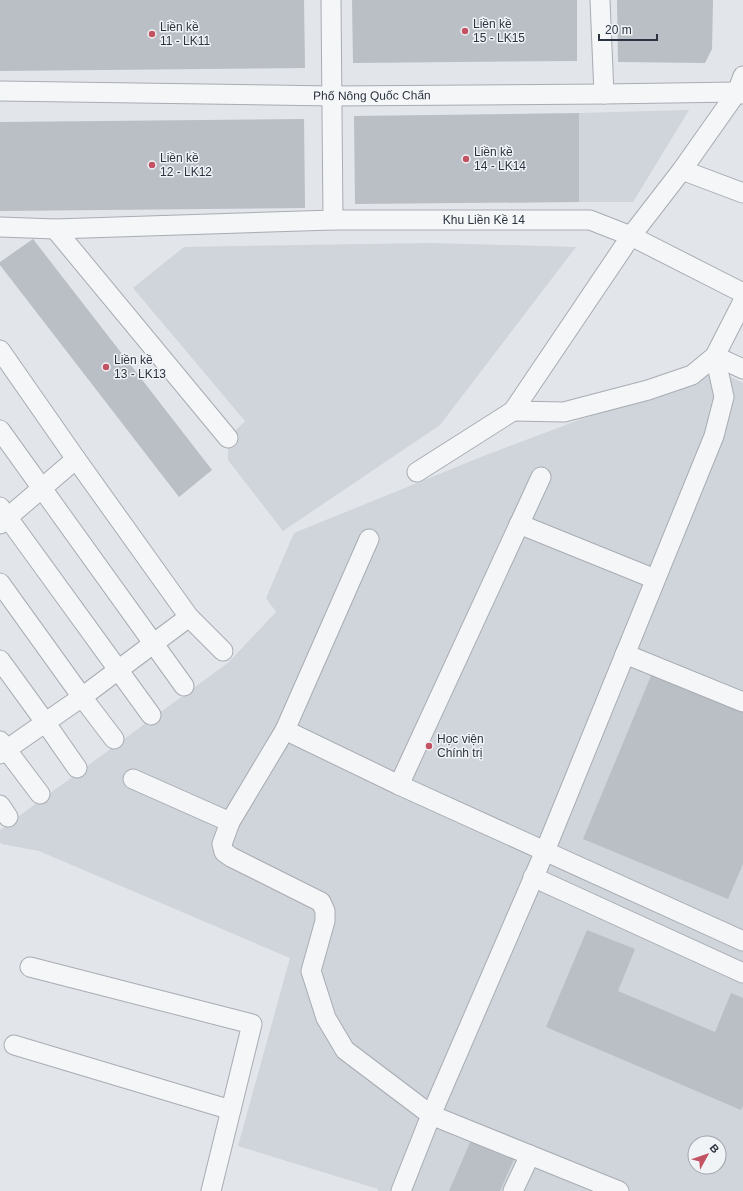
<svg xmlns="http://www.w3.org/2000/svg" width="743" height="1191" font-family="Helvetica,sans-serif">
<rect width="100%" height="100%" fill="#e2e5e9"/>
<!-- built -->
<g fill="#d0d4db" fill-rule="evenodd">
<polygon points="689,110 633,202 579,202 579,113"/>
<polygon points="432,243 576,247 440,425 283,531 228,460 228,438 245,421 133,288 184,247"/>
<path d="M714,369L743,383V1191H378V1189L238,1146L290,958L39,851L2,844L0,842V830L229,662L276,612L266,598L294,533L486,455ZM695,1143H719V1167H695Z"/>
</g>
<!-- building -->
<g fill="#babec5">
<polygon points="0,0 304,0 305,68 0,71"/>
<polygon points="352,0 577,0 577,61 353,63"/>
<polygon points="617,0 713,0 712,49 705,63 618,62"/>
<polygon points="579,113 579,202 355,204 354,116"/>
<polygon points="304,119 305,208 0,211 0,122"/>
<polygon points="33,239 212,470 179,497 0,265 0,262"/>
<polygon points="653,671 743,709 743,864 728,899 583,839"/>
<polygon points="587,930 635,949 618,991 715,1032 731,993 743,998 743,1106 741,1110 546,1027"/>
<polygon points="472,1138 515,1157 500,1191 449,1191"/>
</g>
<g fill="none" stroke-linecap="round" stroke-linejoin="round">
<!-- minor casing -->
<g stroke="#a8acb3" stroke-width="21">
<g id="minor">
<polyline points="331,0 333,220"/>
<polyline points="600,0 604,94"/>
<path id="s1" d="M0,91L332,96L604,94L737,92L743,94"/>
<polyline points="682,170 743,193"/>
<path id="s2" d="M0,227L55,229L333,220H590L631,236L743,293"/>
<polyline points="55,229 228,438"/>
<polyline points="0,350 76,459 189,617 223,651"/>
<polyline points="715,356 743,369"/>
<polyline points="513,411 564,412 648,390 692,375 715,356 743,301"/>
<polyline points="0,430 184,686"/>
<polyline points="417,472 513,411 631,236 682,170 737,92 743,76"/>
<polyline points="0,507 151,715"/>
<polyline points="0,524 76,459"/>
<polyline points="519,524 655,579"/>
<polyline points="369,539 285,730 230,822 222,844 224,852 231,857 321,902 325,911 325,921 311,971 326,1018 345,1050 431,1115 619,1191"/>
<polyline points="0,583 82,697 114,739"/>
<polyline points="625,654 743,702"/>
<polyline points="0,660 45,722 77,768"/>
<polyline points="285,730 399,785 743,941"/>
<polyline points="0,741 40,794"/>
<polyline points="0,754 82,697 189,617"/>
<polyline points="133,779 230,822"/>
<polyline points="399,785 541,477"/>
<polyline points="0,805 8,817"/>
<polyline points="533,877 743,973"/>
<polyline points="30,967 252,1024 211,1191"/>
<polyline points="14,1045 231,1110"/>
<polyline points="401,1191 431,1115 545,851 714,436 724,397 715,356"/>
<polyline points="513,1191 530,1155"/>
</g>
</g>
<!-- minor -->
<use href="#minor" stroke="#f4f6f8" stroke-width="19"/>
</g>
<!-- markers -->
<g fill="#c25362" stroke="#f1f4f7" stroke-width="1.5">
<circle cx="465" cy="31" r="4"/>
<circle cx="152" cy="34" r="4"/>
<circle cx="466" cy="159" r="4"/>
<circle cx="152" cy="165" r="4"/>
<circle cx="106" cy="367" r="4"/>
<circle cx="429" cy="746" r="4"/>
</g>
<g text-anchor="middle" stroke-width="3" stroke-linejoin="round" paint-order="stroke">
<!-- poi labels -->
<g font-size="12" fill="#2c3340" stroke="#f1f4f7" text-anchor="start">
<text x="473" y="28">Liền kề<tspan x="473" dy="14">15 - LK15</tspan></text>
<text x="160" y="31">Liền kề<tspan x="160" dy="14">11 - LK11</tspan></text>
<text x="474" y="156">Liền kề<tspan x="474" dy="14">14 - LK14</tspan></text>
<text x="160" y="162">Liền kề<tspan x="160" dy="14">12 - LK12</tspan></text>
<text x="114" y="364">Liền kề<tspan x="114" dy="14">13 - LK13</tspan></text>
<text x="437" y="743">Học viện<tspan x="437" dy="14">Chính trị</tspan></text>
</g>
<!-- street labels -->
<g font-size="12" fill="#2c3340" stroke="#f1f4f7">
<text dy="4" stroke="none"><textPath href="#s1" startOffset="372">Phố Nông Quốc Chấn</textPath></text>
<text dy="4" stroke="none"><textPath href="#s2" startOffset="484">Khu Liền Kề 14</textPath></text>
</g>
</g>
<!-- north arrow -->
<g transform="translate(707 1155) rotate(50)"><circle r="19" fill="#f1f4f7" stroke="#a2a7ae"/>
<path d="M0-3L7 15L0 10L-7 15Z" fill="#c25362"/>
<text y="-6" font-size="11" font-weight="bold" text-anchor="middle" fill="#2c3340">B</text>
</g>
<!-- scale -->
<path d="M599 34v6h58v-6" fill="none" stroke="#2c3340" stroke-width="2"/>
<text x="605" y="34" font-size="12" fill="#2c3340" stroke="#f1f4f7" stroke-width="3" paint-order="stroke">20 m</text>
</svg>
